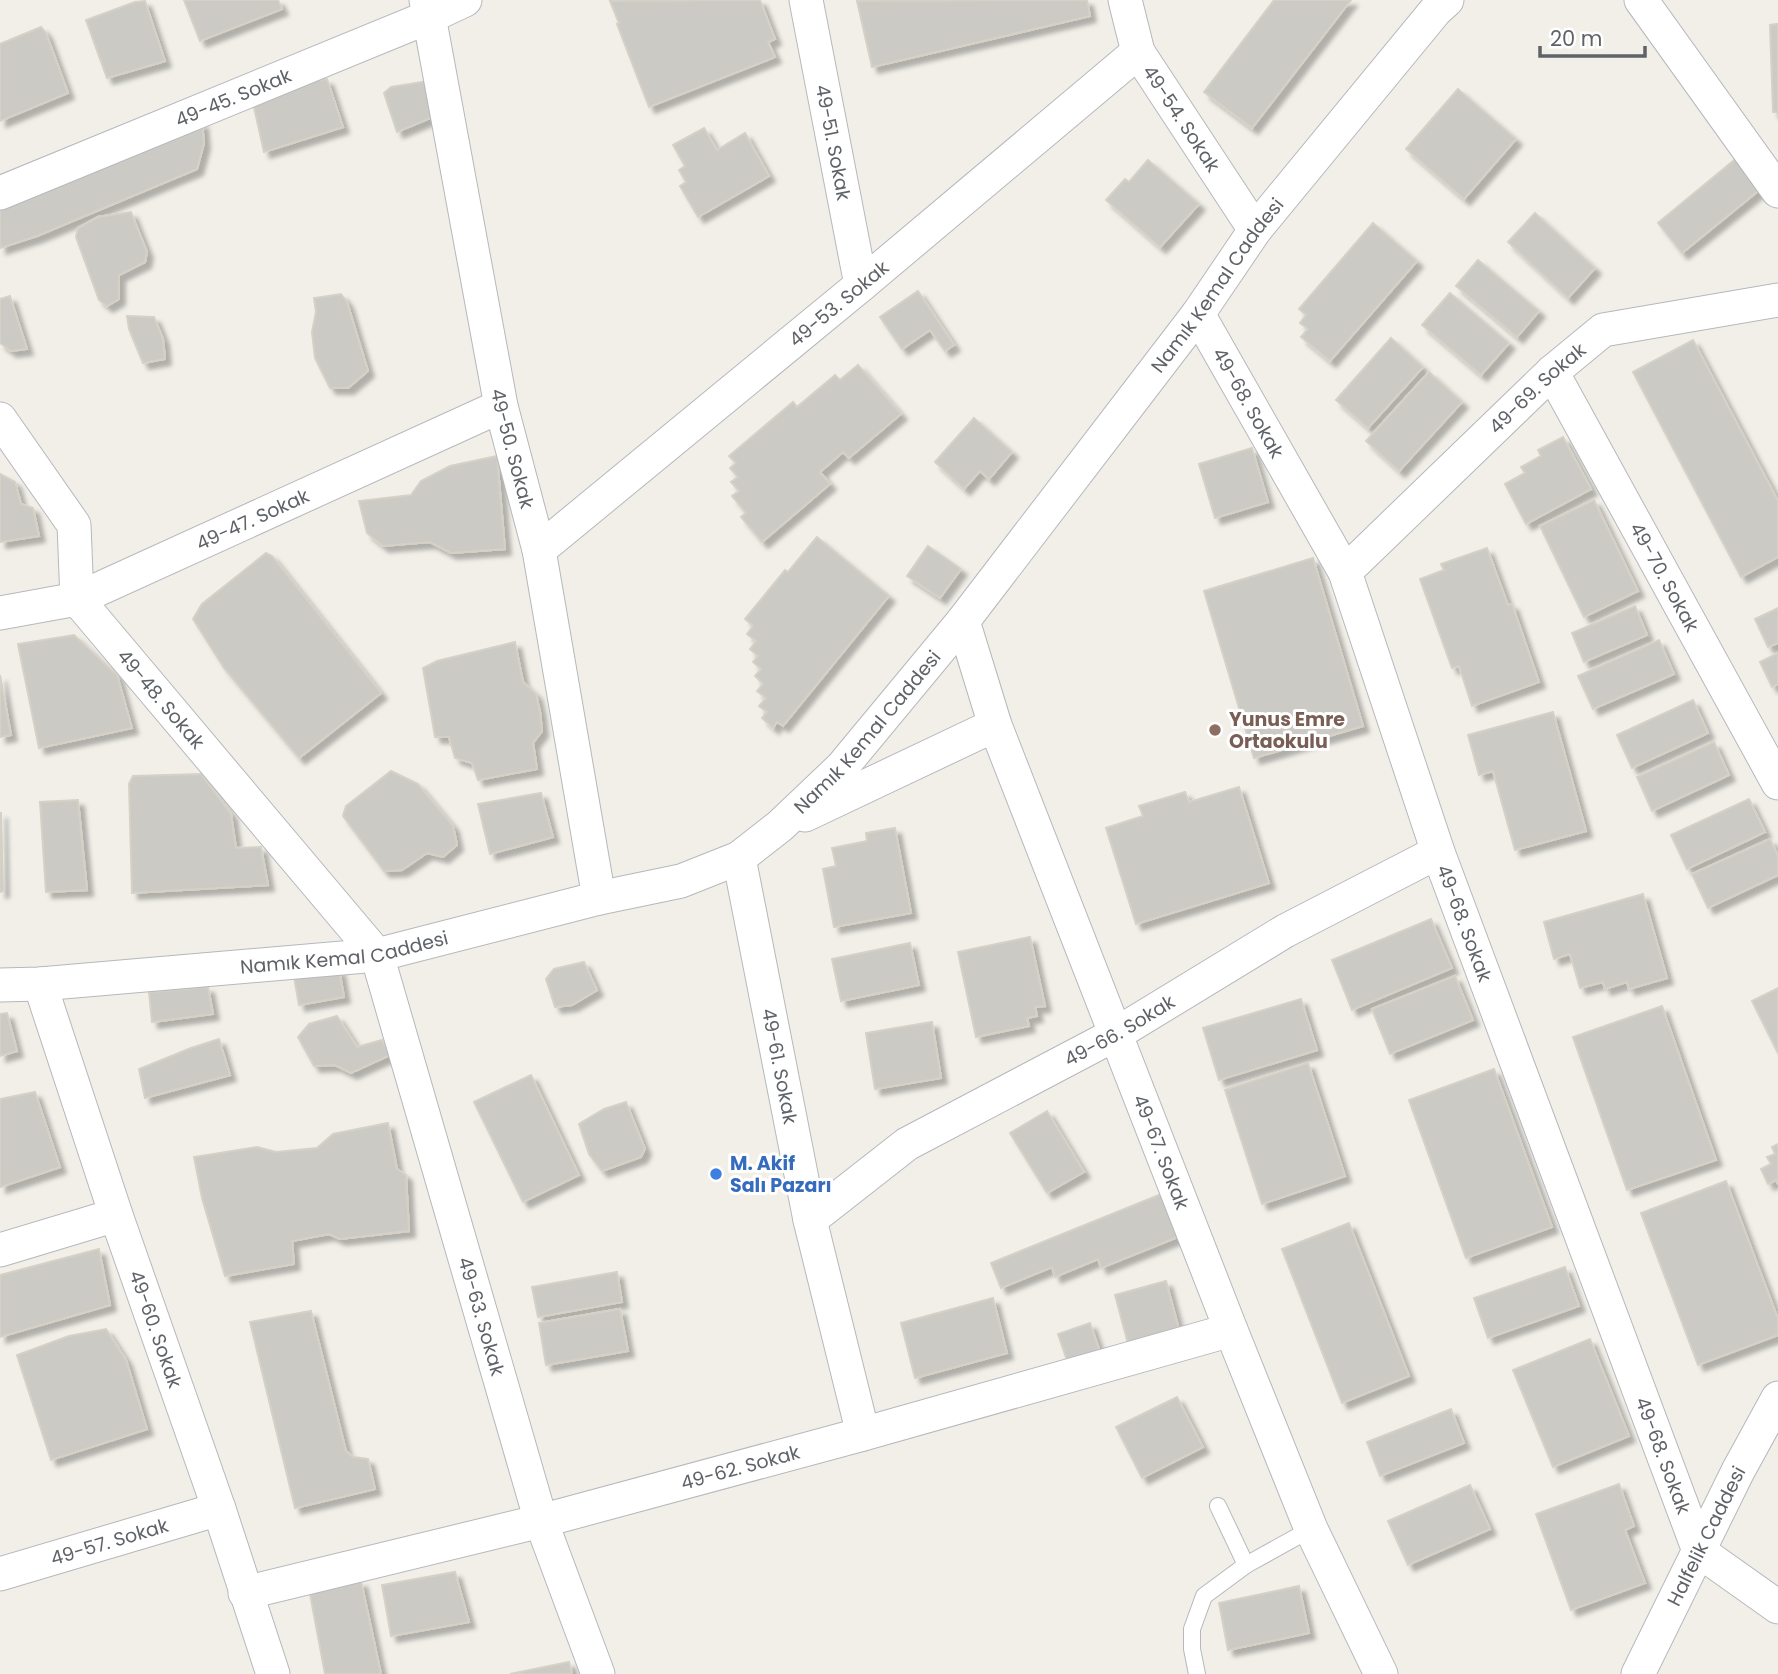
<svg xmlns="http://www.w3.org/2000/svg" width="1778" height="1674" font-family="Poppins,sans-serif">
<defs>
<filter id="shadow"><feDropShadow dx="6" dy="6" stdDeviation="2" flood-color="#0004"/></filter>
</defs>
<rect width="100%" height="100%" fill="#f1efe8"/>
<!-- building -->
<g fill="#cccac5" stroke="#d6d1c6" stroke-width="2" filter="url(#shadow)">
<polygon points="184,0 278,0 282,9 200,41"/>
<polygon points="760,0 775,39 768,42 775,57 649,107 617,24 619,23 610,1"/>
<polygon points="1087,0 1090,16 872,67 857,1"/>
<polygon points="1274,0 1351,0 1252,128 1204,92"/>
<polygon points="145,1 165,61 107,78 86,20 135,2"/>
<polygon points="1778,24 1778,112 1773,112 1770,25"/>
<polygon points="41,27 46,33 68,93 0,121 0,44"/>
<polygon points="327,79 343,127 264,152 253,103 302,82"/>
<polygon points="428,81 440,114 397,132 384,93 391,87"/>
<polygon points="1458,89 1516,139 1464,199 1406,149"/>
<polygon points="202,122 204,143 197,169 37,236 0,248 0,197"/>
<polygon points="704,128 717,150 745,133 769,176 698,217 680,186 686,182 679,170 685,166 673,145"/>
<polygon points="1744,152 1769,182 1682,253 1658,223"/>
<polygon points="1148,160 1199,204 1160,247 1106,200 1125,179 1129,182"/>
<polygon points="131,212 147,252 145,262 119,275 119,299 107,306 99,300 76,237 78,228 98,217"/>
<polygon points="1535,213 1595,268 1568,298 1508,242"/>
<polygon points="1373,223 1417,261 1330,361 1301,337 1308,329 1300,323 1306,315 1299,309"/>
<polygon points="1478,260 1539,311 1517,337 1456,286"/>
<polygon points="918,291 954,345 945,351 930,330 902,349 880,317"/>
<polygon points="1450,293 1509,343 1481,375 1422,325"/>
<polygon points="341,294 347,302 368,371 348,388 330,388 315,358 312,332 316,312 314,298"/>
<polygon points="10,296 27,349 11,351 0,343 0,299"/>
<polygon points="127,316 154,317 163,339 165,359 143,363 129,329"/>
<polygon points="1391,338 1423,367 1368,428 1336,400"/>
<polygon points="1693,340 1778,501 1778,557 1741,577 1633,372"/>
<polygon points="858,365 901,414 849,458 843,452 820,472 830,484 762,542 741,517 746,513 732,496 739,491 731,482 738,477 730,468 736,463 729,456 793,402 797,407 835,375 840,380"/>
<polygon points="1429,372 1462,402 1399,471 1366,441"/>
<polygon points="974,418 1012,452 989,479 980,471 964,489 935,462"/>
<polygon points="1563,437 1591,489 1526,524 1505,484 1525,473 1521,467 1541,456 1538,450"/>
<polygon points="1252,448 1268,502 1215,518 1199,464"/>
<polygon points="497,456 505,549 451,553 430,542 383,546 367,533 359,501 411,495 421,481 450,466"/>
<polygon points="0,474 15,482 21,504 33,508 39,536 0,542"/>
<polygon points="1594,500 1638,591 1584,617 1540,526"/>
<polygon points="817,537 889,596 783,726 777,722 773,728 762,718 767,712 759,706 766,698 757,691 763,684 755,676 761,669 753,662 758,656 750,649 756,641 747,634 753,626 745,619 785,570 788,572"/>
<polygon points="928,546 961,569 940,598 907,576"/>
<polygon points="1487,548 1508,605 1512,604 1539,682 1472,706 1459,666 1452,668 1420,579 1444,570 1441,564"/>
<polygon points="266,553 272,556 381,693 299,758 224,668 193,619 202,604"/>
<polygon points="1313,558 1363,726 1254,758 1204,591"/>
<polygon points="1635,606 1647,635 1584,662 1572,633"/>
<polygon points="1778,608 1778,643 1768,647 1755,619"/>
<polygon points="74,635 117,675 132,728 39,748 18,644"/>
<polygon points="1659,640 1674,674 1593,709 1578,676"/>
<polygon points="515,642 523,682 536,694 540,712 542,731 533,743 537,769 478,780 472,763 455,758 449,737 435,737 423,668 437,661"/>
<polygon points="1778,653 1778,684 1772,687 1760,662"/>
<polygon points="0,675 11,735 0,737"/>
<polygon points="1693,700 1708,733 1632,768 1617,735"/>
<polygon points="1553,712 1586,831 1515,850 1493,771 1479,775 1468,735"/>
<polygon points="1714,742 1729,775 1652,811 1637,777"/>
<polygon points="391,771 418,784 453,826 457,845 443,857 427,853 402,870 384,871 343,816 346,806"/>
<polygon points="201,774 231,814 236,848 261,847 268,885 132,893 129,784 133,776"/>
<polygon points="1239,787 1269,883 1136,924 1106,828 1143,816 1139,806 1185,792 1189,802"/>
<polygon points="541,793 553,837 490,854 478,804"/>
<polygon points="1749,799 1765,832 1687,869 1671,835"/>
<polygon points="78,800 87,890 46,892 40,802"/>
<polygon points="1,813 3,891 0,892 0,813"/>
<polygon points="895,828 911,913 834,927 823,869 836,866 832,848 867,841 866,833"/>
<polygon points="1770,839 1778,856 1778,875 1708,908 1692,874"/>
<polygon points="1643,894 1667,978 1629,989 1627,982 1605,989 1603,982 1580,988 1570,954 1554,959 1544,922"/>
<polygon points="1431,919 1452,968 1352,1010 1332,960"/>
<polygon points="1030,937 1045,1006 1035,1007 1037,1016 1027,1018 1029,1026 976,1037 958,952"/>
<polygon points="910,943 919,985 841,1001 832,959"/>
<polygon points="584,962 597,990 572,1005 555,1007 546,979 554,969"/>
<polygon points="339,969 344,997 299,1005 294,977"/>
<polygon points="1455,976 1473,1020 1390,1054 1372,1009"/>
<polygon points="208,987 213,1014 152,1022 149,992"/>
<polygon points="1778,988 1778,1053 1752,1001"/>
<polygon points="1301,999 1317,1050 1219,1080 1203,1028"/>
<polygon points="1662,1006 1716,1160 1627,1190 1573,1037"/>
<polygon points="7,1013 17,1051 0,1056 0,1014"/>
<polygon points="337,1016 357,1047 382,1040 390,1055 351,1073 335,1065 314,1066 298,1037 309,1024"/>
<polygon points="932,1022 941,1078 875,1089 866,1033"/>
<polygon points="219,1039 230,1075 145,1098 139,1069 191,1048"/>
<polygon points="1308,1063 1345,1176 1262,1204 1225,1090"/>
<polygon points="1494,1069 1552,1227 1466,1258 1409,1100"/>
<polygon points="531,1075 579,1175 523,1202 474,1102"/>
<polygon points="35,1092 60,1167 0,1187 0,1099"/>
<polygon points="626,1102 645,1149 641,1157 602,1171 589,1154 579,1124 604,1109"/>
<polygon points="1047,1111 1084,1172 1047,1193 1010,1133"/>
<polygon points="388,1123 397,1169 406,1175 409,1231 340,1239 329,1234 292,1241 294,1264 225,1276 202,1198 194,1157 257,1147 276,1152 317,1148 333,1134"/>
<polygon points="1778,1144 1778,1184 1776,1180 1768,1184 1761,1169 1771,1164 1767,1157 1775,1154 1772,1147"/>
<polygon points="1726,1181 1778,1319 1778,1335 1698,1365 1641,1213"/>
<polygon points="1171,1190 1188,1233 1101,1268 1098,1259 1055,1277 1052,1267 1001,1288 991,1263"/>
<polygon points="1349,1223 1409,1376 1342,1403 1282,1249"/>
<polygon points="99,1249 110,1305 0,1337 0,1275"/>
<polygon points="1565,1267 1579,1306 1488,1338 1474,1298"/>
<polygon points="617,1272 622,1302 538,1317 532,1287"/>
<polygon points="1166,1281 1181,1337 1130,1351 1115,1295"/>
<polygon points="993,1298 1007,1353 915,1378 901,1323"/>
<polygon points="620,1309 628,1351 546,1365 539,1323"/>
<polygon points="311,1311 346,1451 353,1457 368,1459 375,1489 295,1508 250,1322"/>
<polygon points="1090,1323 1101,1355 1069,1366 1058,1334"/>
<polygon points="106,1329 126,1360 147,1429 51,1460 17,1355 69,1336"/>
<polygon points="1590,1339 1629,1436 1553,1467 1513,1370"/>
<polygon points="1177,1397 1203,1447 1142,1478 1116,1427"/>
<polygon points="1451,1409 1464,1443 1380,1476 1367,1442"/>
<polygon points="1619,1484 1634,1526 1625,1530 1645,1583 1571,1610 1536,1514"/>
<polygon points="1470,1485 1490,1529 1408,1565 1388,1521"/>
<polygon points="455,1572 469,1622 391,1636 382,1585"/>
<polygon points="361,1581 381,1674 325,1674 310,1594"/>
<polygon points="1299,1586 1309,1633 1228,1650 1219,1603"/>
<polygon points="569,1662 572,1674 510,1674"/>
</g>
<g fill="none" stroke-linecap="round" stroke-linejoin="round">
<!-- lane casing -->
<g stroke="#b5b8bc" stroke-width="18">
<g id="lane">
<polyline points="1246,1565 1311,1529"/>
<polyline points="1197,1674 1192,1649 1192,1629 1204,1596 1246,1565 1218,1506"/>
</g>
</g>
<!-- street casing -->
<g stroke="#b5b8bc" stroke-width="35">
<g id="street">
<path id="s1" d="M426,0L501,406L539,550L599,898"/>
<path id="s2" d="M806,0L861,285"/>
<path id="s3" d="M1125,0L1138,52L1255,230"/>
<polyline points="1641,0 1778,191"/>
<path id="s4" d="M0,193L431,16L465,0"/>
<path id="s5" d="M1198,314L1345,572L1438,852L1699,1551L1778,1607"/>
<path id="s6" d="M1552,372L1778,783"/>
<path id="s7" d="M0,419L74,525L77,599L377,955L541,1521L598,1674"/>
<path id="s8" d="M539,550L861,285L1138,52"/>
<path id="s9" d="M1345,572L1552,372L1603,330L1778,300"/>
<path id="s10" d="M0,613L77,599L501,406"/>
<path id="s11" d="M963,621L995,725L1231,1330L1311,1529L1381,1674"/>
<polyline points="805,815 995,725"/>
<path id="s12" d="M739,858L810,1220L863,1434"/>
<path id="s13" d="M40,984L116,1215L219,1509L273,1674"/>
<path id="s14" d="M0,985L40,984L377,955L599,898L681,881L739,858L780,826L842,767L963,621L1198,314L1255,230L1436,10L1447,0"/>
<path id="s15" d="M810,1220L907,1144L1116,1034L1285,931L1438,852"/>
<polyline points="0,1250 116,1215"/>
<path id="s16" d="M0,1574L219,1509"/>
<path id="s17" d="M245,1593L541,1521L863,1434L1231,1330"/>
<path id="s18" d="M1638,1674L1738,1471L1778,1398"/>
</g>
</g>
<!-- lane -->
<use href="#lane" stroke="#fff" stroke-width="16"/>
<!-- street -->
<use href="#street" stroke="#fff" stroke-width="33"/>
</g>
<!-- markers -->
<circle fill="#8d6e63" stroke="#fff" stroke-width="2.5" cx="1215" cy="730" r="7"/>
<circle fill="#3f7fe0" stroke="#fff" stroke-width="2.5" cx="716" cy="1174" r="7"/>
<g text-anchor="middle" stroke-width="6" stroke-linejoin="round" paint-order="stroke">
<!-- street labels -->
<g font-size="19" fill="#5f6368" stroke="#fff">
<text dy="7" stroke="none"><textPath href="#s4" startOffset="252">49-45. Sokak</textPath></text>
<text dy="7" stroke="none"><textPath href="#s3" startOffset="133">49-54. Sokak</textPath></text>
<text dy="7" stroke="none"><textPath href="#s2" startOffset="145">49-51. Sokak</textPath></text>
<text dy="7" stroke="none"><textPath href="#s14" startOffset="1502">Namık Kemal Caddesi</textPath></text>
<text dy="7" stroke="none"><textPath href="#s8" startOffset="388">49-53. Sokak</textPath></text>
<text dy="7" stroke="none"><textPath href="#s9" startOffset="266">49-69. Sokak</textPath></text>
<text dy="7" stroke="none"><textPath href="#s5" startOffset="102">49-68. Sokak</textPath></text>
<text dy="7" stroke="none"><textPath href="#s1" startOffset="457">49-50. Sokak</textPath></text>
<text dy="7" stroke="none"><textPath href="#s10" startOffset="271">49-47. Sokak</textPath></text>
<text dy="7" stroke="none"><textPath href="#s6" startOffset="234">49-70. Sokak</textPath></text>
<text dy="7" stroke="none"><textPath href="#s7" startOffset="334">49-48. Sokak</textPath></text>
<text dy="7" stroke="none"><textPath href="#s14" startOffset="934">Namık Kemal Caddesi</textPath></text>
<text dy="7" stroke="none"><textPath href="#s5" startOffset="668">49-68. Sokak</textPath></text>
<text dy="7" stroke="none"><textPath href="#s14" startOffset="346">Namık Kemal Caddesi</textPath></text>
<text dy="7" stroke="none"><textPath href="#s15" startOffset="364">49-66. Sokak</textPath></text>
<text dy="7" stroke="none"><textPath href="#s12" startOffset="212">49-61. Sokak</textPath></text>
<text dy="7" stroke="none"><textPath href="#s11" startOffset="567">49-67. Sokak</textPath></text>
<text dy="7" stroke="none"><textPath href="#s7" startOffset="1045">49-63. Sokak</textPath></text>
<text dy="7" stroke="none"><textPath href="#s13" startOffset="364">49-60. Sokak</textPath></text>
<text dy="7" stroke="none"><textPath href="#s5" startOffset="1236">49-68. Sokak</textPath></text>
<text dy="7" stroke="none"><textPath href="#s17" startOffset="511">49-62. Sokak</textPath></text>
<text dy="7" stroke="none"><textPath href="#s18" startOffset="154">Halfelik Caddesi</textPath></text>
<text dy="7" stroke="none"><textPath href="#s16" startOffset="114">49-57. Sokak</textPath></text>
</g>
<!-- education labels -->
<g font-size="19" font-weight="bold" fill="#785e54" stroke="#fff" text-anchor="start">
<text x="1229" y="726">Yunus Emre<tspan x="1229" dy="22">Ortaokulu</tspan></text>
</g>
<!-- shop labels -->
<g font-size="19" font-weight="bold" fill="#366cbe" stroke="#fff" text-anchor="start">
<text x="730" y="1170">M. Akif<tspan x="730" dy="22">Salı Pazarı</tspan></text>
</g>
</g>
<!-- scale -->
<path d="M1540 46v10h105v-10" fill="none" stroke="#5f6368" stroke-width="3.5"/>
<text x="1550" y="46" font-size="21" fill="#5f6368" stroke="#ffffff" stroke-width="5" paint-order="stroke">20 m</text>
</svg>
